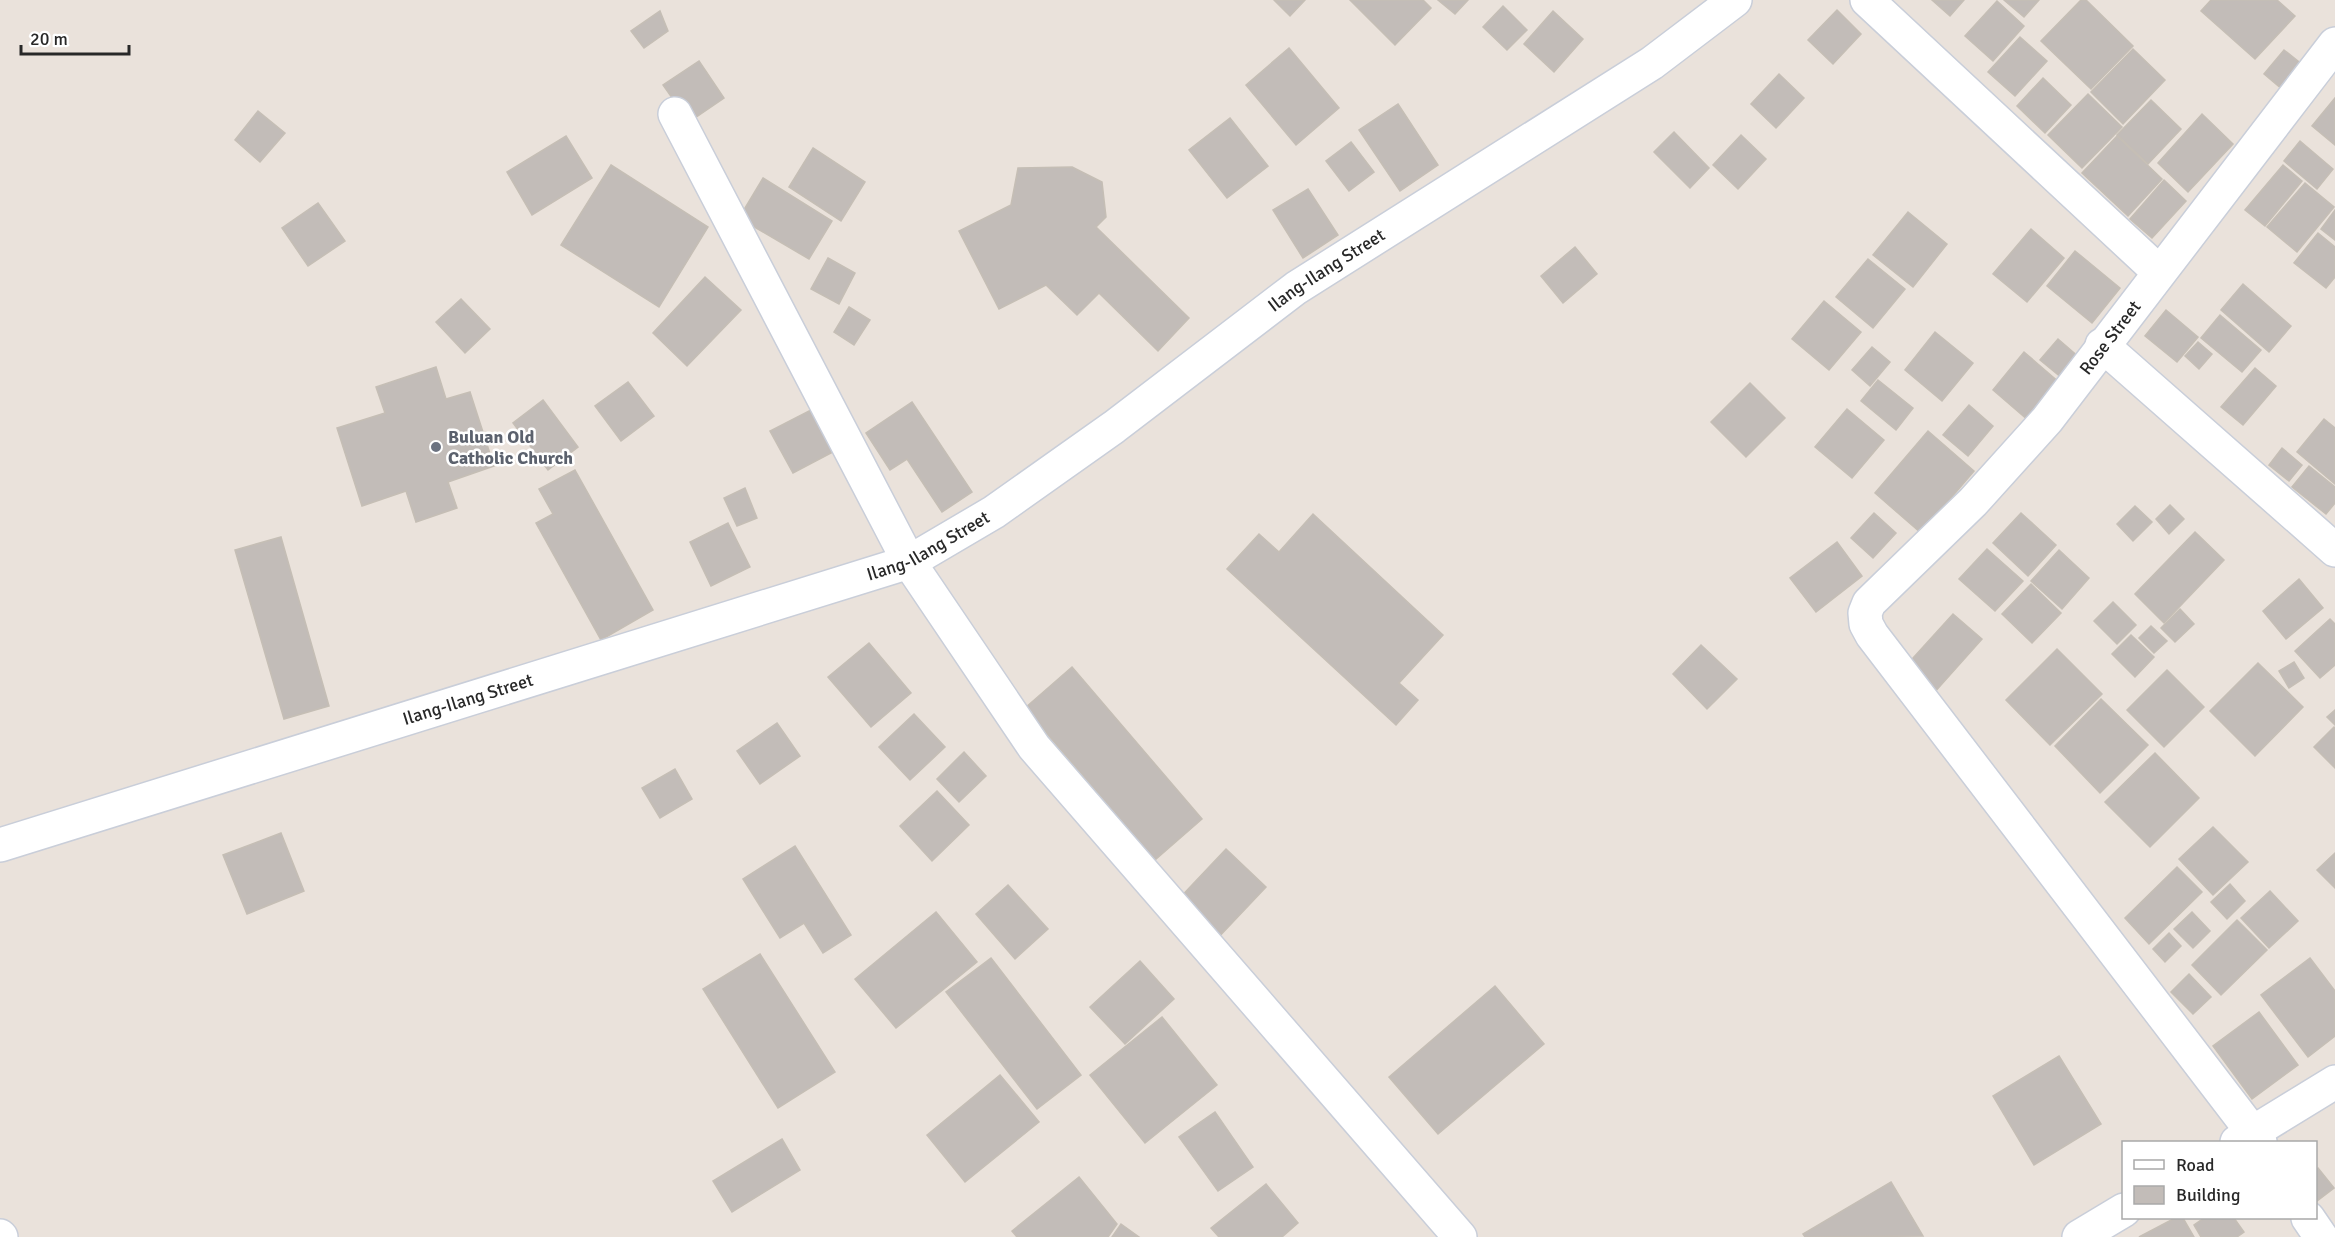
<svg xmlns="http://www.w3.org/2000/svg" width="2335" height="1237" font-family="Signika,sans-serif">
<rect width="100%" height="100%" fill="#eae2db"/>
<!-- building -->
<g fill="#c2bcb8" stroke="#c5beb5" stroke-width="1.5">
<polygon points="1274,0 1305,0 1290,16"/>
<polygon points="1350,0 1423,0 1431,8 1395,45"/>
<polygon points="1438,0 1468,0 1455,14"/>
<polygon points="1932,0 1964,0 1950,16"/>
<polygon points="2004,0 2039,0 2024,17"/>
<polygon points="2081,0 2086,0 2133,46 2091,89 2041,41"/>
<polygon points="2211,0 2277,0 2295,16 2255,59 2201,11"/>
<polygon points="1997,1 2024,26 1993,61 1965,36"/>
<polygon points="1503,6 1527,30 1507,50 1483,27"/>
<polygon points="1837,10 1861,34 1833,64 1808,40"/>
<polygon points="660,11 668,31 644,48 631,31"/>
<polygon points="1553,11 1583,39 1554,72 1524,44"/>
<polygon points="2020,37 2047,61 2015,96 1988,72"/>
<polygon points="1289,48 1339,108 1296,145 1246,85"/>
<polygon points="2133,49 2165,80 2123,124 2091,92"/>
<polygon points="2284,50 2303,65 2283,90 2264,74"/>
<polygon points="699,61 724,98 689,122 663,85"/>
<polygon points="1779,74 1804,98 1776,128 1751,104"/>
<polygon points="2043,78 2071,105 2045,133 2017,106"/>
<polygon points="2088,94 2122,127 2082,168 2048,135"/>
<polygon points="2335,98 2335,145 2312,126"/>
<polygon points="2151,100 2181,129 2148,164 2117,135"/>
<polygon points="1398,104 1438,165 1400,191 1359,130"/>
<polygon points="258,111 285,133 260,162 235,140"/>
<polygon points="2202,114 2233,144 2188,192 2158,163"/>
<polygon points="1230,118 1268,166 1227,198 1189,150"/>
<polygon points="1674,132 1709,168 1690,188 1654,152"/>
<polygon points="1741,135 1766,159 1738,189 1713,165"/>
<polygon points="566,136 592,178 532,215 507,172"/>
<polygon points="2117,136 2162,179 2128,216 2082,173"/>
<polygon points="2300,141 2333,169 2317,189 2284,161"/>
<polygon points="1351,142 1374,172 1349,191 1326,161"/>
<polygon points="813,148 865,182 841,221 789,187"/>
<polygon points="611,165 708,227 659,307 561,245"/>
<polygon points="2283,165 2302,181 2265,226 2245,210"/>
<polygon points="1072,167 1102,182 1106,217 1096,227 1189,318 1158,351 1099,293 1077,315 1046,285 999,309 959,231 1011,205 1018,168"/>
<polygon points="763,178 832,221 809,259 739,218"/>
<polygon points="2164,180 2186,201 2152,238 2130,219"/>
<polygon points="2305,183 2334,207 2297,252 2267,227"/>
<polygon points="1308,189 1338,235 1303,258 1273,210"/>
<polygon points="318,203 345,241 308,266 282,228"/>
<polygon points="2335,210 2335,240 2321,229"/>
<polygon points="1908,212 1947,244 1913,287 1873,255"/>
<polygon points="2031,229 2064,258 2027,302 1993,274"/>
<polygon points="2318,233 2335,247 2335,277 2326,288 2294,263"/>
<polygon points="1575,247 1597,274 1563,303 1541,276"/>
<polygon points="2075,251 2120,288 2092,323 2047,286"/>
<polygon points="828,258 855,273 839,304 811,289"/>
<polygon points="1868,259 1905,289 1873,328 1836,297"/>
<polygon points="705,277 741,310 687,366 653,333"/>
<polygon points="2243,284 2291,326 2269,352 2221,310"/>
<polygon points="461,299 490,329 465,353 436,322"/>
<polygon points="1824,301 1861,332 1829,370 1792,339"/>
<polygon points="849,307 870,320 854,345 834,332"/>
<polygon points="2166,310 2198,337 2177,362 2145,336"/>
<polygon points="2220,315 2261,350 2242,372 2201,338"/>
<polygon points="1935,332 1973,363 1942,401 1905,370"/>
<polygon points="2058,339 2080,358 2062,378 2040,360"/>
<polygon points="2198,342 2212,354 2199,369 2185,356"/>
<polygon points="1872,347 1890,362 1870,386 1852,370"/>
<polygon points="2024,352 2060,383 2029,421 1993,390"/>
<polygon points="436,367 446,399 470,392 494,466 448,482 457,508 416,522 406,491 362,506 337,428 385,413 376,387"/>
<polygon points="2255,368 2276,386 2243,425 2221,407"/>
<polygon points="1878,380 1913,408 1896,430 1861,401"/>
<polygon points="628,382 654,416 621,441 595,406"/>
<polygon points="1750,383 1785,418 1746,457 1711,422"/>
<polygon points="543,400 578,447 548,470 513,423"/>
<polygon points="912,402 972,492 942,512 907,459 890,470 866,433"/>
<polygon points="1969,405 1993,426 1968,456 1943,435"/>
<polygon points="1847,409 1884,440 1852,478 1815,447"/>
<polygon points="811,410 833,452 793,473 770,431"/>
<polygon points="2324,419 2335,428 2335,484 2297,452"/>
<polygon points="1928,431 1974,471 1921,533 1875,493"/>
<polygon points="2282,448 2302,465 2289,481 2269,465"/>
<polygon points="2309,466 2335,487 2335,503 2326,514 2292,487"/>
<polygon points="575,470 653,610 601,640 536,523 553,514 539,489"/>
<polygon points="745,488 757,518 737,526 724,498"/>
<polygon points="2170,505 2184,519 2169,534 2156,519"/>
<polygon points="2135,506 2152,522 2133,541 2117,524"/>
<polygon points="1874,513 1896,533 1873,558 1851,538"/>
<polygon points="2021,513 2056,545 2028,576 1993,543"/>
<polygon points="1313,514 1443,635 1399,683 1418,700 1396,725 1227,569 1259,534 1279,552"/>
<polygon points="728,523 750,567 711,586 690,542"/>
<polygon points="2195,532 2224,560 2164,623 2135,594"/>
<polygon points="281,537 329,706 284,719 235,550"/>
<polygon points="1837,542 1862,576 1816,612 1790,578"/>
<polygon points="1987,549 2023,581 1995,611 1959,579"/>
<polygon points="2059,550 2089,578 2062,609 2031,581"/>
<polygon points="2299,579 2323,608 2286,639 2263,611"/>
<polygon points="2031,584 2061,613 2032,643 2002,614"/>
<polygon points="2113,602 2136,625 2117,644 2094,621"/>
<polygon points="2180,609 2194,624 2175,642 2161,628"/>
<polygon points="1953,614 1982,639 1933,694 1904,668"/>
<polygon points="2330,619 2335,624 2335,665 2320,678 2295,651"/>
<polygon points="2151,626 2167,641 2154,653 2139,638"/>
<polygon points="2131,635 2154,657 2135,677 2112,654"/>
<polygon points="869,643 911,693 871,727 828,677"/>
<polygon points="1701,645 1737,679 1707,709 1673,674"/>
<polygon points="2057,649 2102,694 2050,745 2006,700"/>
<polygon points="2294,662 2304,678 2289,688 2279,671"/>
<polygon points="2258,663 2303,707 2255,756 2210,711"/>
<polygon points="1072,667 1202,819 1155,860 1025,708"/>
<polygon points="2167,670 2204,707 2164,747 2127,710"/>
<polygon points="2101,699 2148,745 2100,793 2055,746"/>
<polygon points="2335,710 2335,725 2327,717"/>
<polygon points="914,714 945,747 910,780 879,747"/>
<polygon points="777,723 800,756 760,784 737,751"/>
<polygon points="2334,727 2335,728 2335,768 2314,747"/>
<polygon points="964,752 986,776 959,802 937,779"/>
<polygon points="2155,753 2199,798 2150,847 2105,802"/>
<polygon points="675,769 692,799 660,818 642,788"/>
<polygon points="937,791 969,825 932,861 900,826"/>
<polygon points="2213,827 2248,862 2213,895 2179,859"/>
<polygon points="281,833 304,891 247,914 223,855"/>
<polygon points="795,846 851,935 823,953 804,923 780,938 743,879"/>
<polygon points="1226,849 1266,887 1215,941 1175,903"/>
<polygon points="2335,853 2335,888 2317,870"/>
<polygon points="2177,867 2202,892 2149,944 2125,918"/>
<polygon points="2230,884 2245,901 2227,919 2211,902"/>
<polygon points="1008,885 1048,929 1015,959 976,914"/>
<polygon points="2270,891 2298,921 2269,948 2241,918"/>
<polygon points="936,912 977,962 896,1028 855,979"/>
<polygon points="2192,912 2210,931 2193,948 2174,929"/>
<polygon points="2237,920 2267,950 2221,995 2192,965"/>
<polygon points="2169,933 2181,946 2165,962 2153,949"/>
<polygon points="760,954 835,1072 778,1108 703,989"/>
<polygon points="991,958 1081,1075 1037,1109 946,992"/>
<polygon points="2310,958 2335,991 2335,1036 2308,1057 2261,995"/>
<polygon points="1140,961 1174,999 1125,1044 1090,1007"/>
<polygon points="2189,974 2211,997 2193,1014 2171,992"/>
<polygon points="1495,986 1544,1044 1438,1134 1389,1077"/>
<polygon points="2259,1012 2298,1065 2252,1099 2213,1046"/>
<polygon points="1162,1017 1217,1085 1145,1143 1090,1075"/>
<polygon points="2059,1056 2101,1124 2034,1165 1993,1096"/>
<polygon points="1000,1075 1039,1122 965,1182 927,1135"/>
<polygon points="1215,1112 1253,1167 1218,1191 1179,1137"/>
<polygon points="782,1139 800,1170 732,1212 713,1181"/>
<polygon points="2318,1168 2334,1188 2317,1201 2316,1170"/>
<polygon points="1079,1177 1117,1224 1108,1237 1017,1237 1012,1231"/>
<polygon points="1891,1182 1923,1236 1805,1237 1803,1234"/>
<polygon points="1266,1184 1298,1223 1282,1237 1219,1237 1211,1228"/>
<polygon points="2175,1218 2183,1218 2194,1237 2139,1237"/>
<polygon points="2204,1218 2234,1218 2244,1232 2237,1237 2201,1237 2194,1225"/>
<polygon points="1121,1224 1139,1237 1112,1237"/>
</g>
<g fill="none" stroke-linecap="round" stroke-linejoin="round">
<!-- minor casing -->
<g stroke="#c9ced9" stroke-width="36">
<g id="minor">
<polyline points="1867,0 2159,272"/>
<polyline points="675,114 909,562 1034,747 1460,1237"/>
<polyline points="2102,345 2335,550"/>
<polyline points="2237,1142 2335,1082"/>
<path id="s1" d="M2260,1142L1872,635L1866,624L1865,613L1869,603L1973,502L2047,420L2335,44"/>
<polyline points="2308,1218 2321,1237"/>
<polyline points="0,1236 1,1237"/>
<polyline points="2079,1237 2124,1210"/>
</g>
</g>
<!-- secondary casing -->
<g stroke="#c9ced9" stroke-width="36">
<g id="secondary">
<path id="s2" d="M0,845L909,562L994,512L1114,427L1296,288L1652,63L1735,0"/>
</g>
</g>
<!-- minor -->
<use href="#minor" stroke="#fff" stroke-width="33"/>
<!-- secondary -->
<use href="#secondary" stroke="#fff" stroke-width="33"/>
</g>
<!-- markers -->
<circle fill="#6b7280" stroke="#fff" stroke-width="2" cx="436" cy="447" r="6"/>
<g text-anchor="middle" stroke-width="5" stroke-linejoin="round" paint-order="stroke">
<!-- street labels -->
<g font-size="18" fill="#282828" stroke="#fff">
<text dy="6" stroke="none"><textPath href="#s2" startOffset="1462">Ilang-Ilang Street</textPath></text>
<text dy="6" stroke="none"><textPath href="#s1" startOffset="1032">Rose Street</textPath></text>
<text dy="6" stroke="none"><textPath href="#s2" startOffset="976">Ilang-Ilang Street</textPath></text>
<text dy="6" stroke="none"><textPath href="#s2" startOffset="490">Ilang-Ilang Street</textPath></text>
</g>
<!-- worship labels -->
<g font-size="18" font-weight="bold" fill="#5b616d" stroke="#fff" text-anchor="start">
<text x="448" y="443">Buluan Old<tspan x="448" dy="21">Catholic Church</tspan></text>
</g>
</g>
<!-- legend -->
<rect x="2122" y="1141" width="195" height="78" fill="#ffffff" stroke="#a9a9a9" stroke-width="1.5"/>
<rect x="2134" y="1160" width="30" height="9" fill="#ffffff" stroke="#a9a9a9" stroke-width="1.5"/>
<text x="2176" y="1171" font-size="18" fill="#282828">Road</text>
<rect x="2134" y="1186" width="30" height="18" fill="#c2bcb8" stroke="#a9a9a9" stroke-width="1.5"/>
<text x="2176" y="1201" font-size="18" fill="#282828">Building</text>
<!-- scale -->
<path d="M21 45v9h108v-9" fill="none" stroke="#282828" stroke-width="3"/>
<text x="30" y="45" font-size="18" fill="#282828" stroke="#ffffff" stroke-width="4.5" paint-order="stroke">20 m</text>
</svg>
